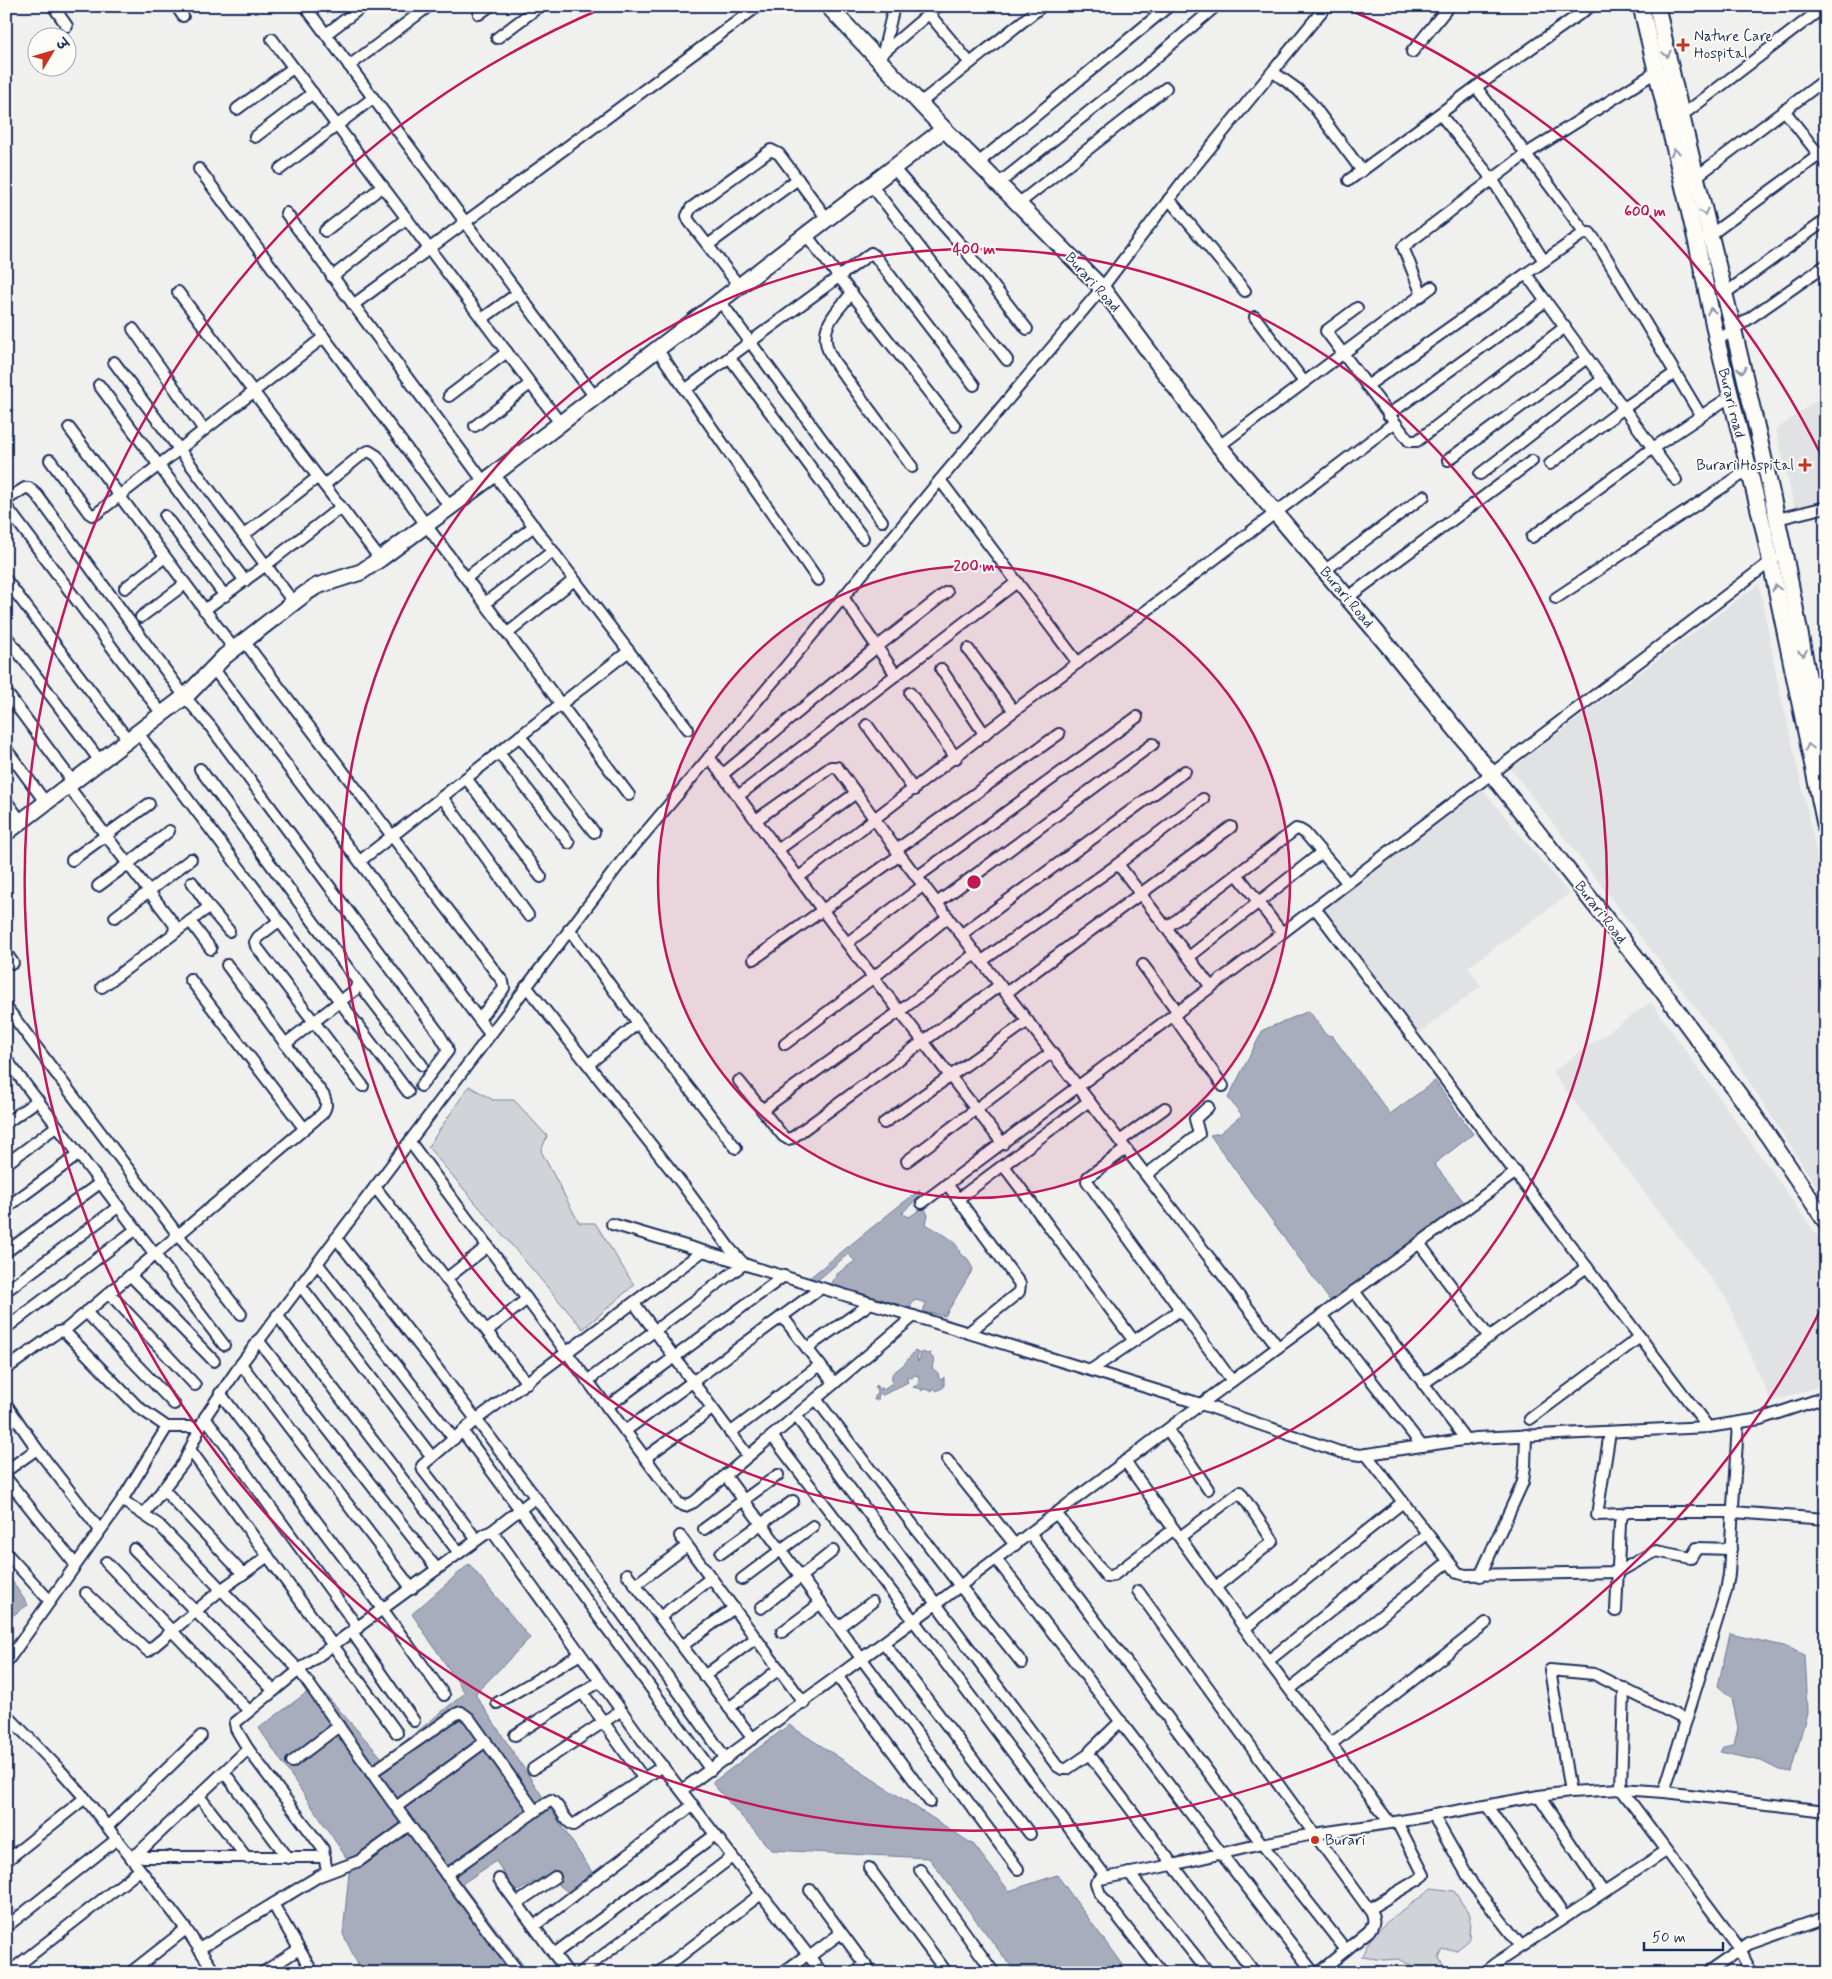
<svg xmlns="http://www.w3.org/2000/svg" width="1832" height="1979" font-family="Mynerve,'Playpen Sans Deva',sans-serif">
<rect width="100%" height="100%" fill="#f0f0ee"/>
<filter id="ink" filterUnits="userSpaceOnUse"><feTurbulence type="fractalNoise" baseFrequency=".02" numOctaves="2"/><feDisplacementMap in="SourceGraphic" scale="10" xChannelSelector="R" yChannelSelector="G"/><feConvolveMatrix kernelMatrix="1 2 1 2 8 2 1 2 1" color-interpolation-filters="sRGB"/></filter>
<g filter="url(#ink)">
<!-- built -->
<g fill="#e0e2e3">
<polygon points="1826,393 1826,501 1795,508 1776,430"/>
<polygon points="1759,584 1777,678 1812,831 1826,906 1826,1201 1730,1052 1511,769"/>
<polygon points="1483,790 1569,894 1468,967 1481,986 1416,1035 1324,908"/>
<polygon points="1651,1002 1826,1248 1826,1384 1771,1402 1726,1298 1552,1072"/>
</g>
<!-- green -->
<g fill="#d0d3d8" stroke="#76819b">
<polygon points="469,1086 493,1100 514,1100 547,1136 541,1151 579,1223 595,1223 634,1285 583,1329 428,1147"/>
<path d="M1431,1888L1454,1891L1470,1915L1469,1940L1457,1950H1443L1439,1958L1447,1972L1435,1973L1429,1968H1416L1398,1959L1384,1960L1362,1957C1372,1923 1408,1911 1431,1888Z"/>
</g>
<!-- water -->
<g fill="#a7adbd" stroke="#6f7b97">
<polygon points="1309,1011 1326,1035 1332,1036 1390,1114 1435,1081 1473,1134 1434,1164 1464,1202 1331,1302 1210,1135 1220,1133 1242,1115 1228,1098 1263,1030"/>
<path d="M920,1190L919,1197L902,1213L909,1217L924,1207L928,1215L926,1224C938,1232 958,1239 960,1254L967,1258L973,1269L945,1316L923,1312L926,1303L916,1300L911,1303V1308L831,1285L837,1274L855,1261L848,1254L818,1280L808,1279L900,1205Z"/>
<path d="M915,1351L920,1354L917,1357L918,1362L922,1352L928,1354L931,1352L930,1355L934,1359L932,1368L938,1373L939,1378L941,1380L944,1377V1387L937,1391L934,1388L932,1391L924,1389L921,1391L922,1389L913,1387L918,1385L919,1376L914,1375L912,1378L906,1377L908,1382L883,1395L879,1393L878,1400H874L877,1392L875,1387L877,1385L878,1389L881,1390V1387L884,1390L890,1384L892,1385C892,1369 890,1376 902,1366C906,1363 911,1355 915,1351Z"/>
<polygon points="469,1564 530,1638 475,1694 592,1872 570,1894 547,1875 516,1892 496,1861 462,1884 529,1973 362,1973 343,1934 350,1863 259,1728 317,1685 383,1759 465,1693 412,1614"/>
<polygon points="6,1572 28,1605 6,1620"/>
<polygon points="1730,1634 1784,1646 1805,1655 1808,1709 1791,1772 1779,1770 1761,1761 1720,1752 1723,1747 1734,1745 1738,1728 1732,1698 1718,1686"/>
<polygon points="789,1725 974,1845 1009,1891 1057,1875 1128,1973 1016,1973 929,1858 771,1850 712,1783"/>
</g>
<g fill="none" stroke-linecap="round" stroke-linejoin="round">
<!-- street casing -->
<g stroke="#1b2f5e" stroke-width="14">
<g id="street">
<polyline points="53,6 67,26"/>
<polyline points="176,6 183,16"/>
<polyline points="305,6 595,397"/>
<polyline points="479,14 490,6"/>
<polyline points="929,14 970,63"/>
<polyline points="326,34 363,6"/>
<polyline points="497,38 540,6"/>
<polyline points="272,39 560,423"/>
<polyline points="1412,52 1449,6"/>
<polyline points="883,53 894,6"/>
<polyline points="877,58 938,6"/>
<polyline points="349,66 429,6"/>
<polyline points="1273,72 1297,89 1312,104 1362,171"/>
<polyline points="1476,87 1585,233"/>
<polyline points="920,103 1042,6"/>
<polyline points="237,109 293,68"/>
<polyline points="1784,110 1826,164"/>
<polyline points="1440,114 1492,179 1544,261"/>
<polyline points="1680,117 1825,6"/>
<polyline points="255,137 313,93"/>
<polyline points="978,163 1169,6"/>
<polyline points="199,169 450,507"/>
<polyline points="280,169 373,98"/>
<polyline points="894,169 962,246 1027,329"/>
<polyline points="1696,177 1826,79"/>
<polyline points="1349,180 1476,87 1591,6"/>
<polyline points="998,184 1139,72 1216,6"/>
<polyline points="872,186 1007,360"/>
<polyline points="1169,199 1245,291"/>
<polyline points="1018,204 1166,88"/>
<polyline points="286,213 484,482"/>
<polyline points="325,231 383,186"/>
<polyline points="807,236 955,426"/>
<polyline points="1706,238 1826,150"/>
<polyline points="708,245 798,179"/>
<polyline points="1526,274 1676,480"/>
<polyline points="332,277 407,218"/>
<polyline points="740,287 689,221 687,216 691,208 771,150 779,154 828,220"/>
<polyline points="178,292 380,559"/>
<path d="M852,293C832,317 814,332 835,363L912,467"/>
<polyline points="1724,294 1826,220"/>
<polyline points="1422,295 1403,247 1526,154 1656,72"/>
<polyline points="720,301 882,521"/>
<polyline points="353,305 758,6"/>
<polyline points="1357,308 1326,331 1409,441 1417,441 1565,327"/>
<polyline points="1255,317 1304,382"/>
<polyline points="482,319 518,293"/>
<polyline points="133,329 204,430"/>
<polyline points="1717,341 1826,265"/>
<polyline points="657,349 818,580"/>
<polyline points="730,358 863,538"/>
<polyline points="114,362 294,603"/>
<polyline points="99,385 245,581"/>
<polyline points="1367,386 1581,235 1590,233 1600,247 1701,416"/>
<polyline points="685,390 871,253 875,256 974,385"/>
<polyline points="449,396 507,352"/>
<polyline points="1388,415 1546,301"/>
<polyline points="475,426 530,384"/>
<polyline points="69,428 234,649"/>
<polyline points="1219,446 1432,287"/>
<polyline points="50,460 89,513 92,515 96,514 324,337"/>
<polyline points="1448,460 1587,358"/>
<polyline points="1550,464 1624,408 1675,373"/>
<polyline points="494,474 688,729"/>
<polyline points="1480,474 1603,379"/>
<polyline points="940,480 1078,663"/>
<polyline points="324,485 364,453 369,451 377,456 426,525 629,795"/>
<polyline points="6,500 25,488 29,488 37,495 185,697 210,726 438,1032 447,1047 448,1051 421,1086"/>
<polyline points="6,506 162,714"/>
<polyline points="165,516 225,596"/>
<polyline points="1777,519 1826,507"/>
<polyline points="244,535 318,477"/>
<polyline points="1532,537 1653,448 1731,396"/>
<polyline points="1324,571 1424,496"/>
<polyline points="466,578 534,526"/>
<polyline points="6,580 129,741"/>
<polyline points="125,588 165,557"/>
<polyline points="843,597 896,675"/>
<polyline points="1347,598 1532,461"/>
<polyline points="1556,598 1750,469"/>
<polyline points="485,603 553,551"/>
<polyline points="204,610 266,565 341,507"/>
<polyline points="141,617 185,584"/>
<polyline points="508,633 574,580"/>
<polyline points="6,636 100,761"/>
<polyline points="244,641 503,982 504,988 502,991 479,1019"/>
<polyline points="968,649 1014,711"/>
<polyline points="213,668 490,1034"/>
<polyline points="941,669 985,735"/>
<polyline points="6,692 73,782"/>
<polyline points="910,693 956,758"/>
<polyline points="867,725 914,790"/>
<polyline points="138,733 408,1092"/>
<polyline points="520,736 594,832"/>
<polyline points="6,749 46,803"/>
<polyline points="499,753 569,843"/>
<polyline points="709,757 855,954 1003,1144"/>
<polyline points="200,769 358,982 355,990 285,1044"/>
<polyline points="722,775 877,647 947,592"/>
<polyline points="466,778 541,877"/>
<polyline points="68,786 174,924 175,930 172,935 102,987"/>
<polyline points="738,796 1017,582"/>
<polyline points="442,797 528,915"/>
<polyline points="6,801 21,821"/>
<polyline points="756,820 831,767 837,767 856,793"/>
<polyline points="779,849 856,793 900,855 1278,1347"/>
<polyline points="896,850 1059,734"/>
<polyline points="72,860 149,804"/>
<polyline points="360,861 629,651"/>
<polyline points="1118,864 1211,987"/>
<polyline points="1237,874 1282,933"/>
<polyline points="799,877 1014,711 1394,423"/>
<polyline points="917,877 1137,717"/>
<polyline points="98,886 128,864 169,831"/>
<polyline points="937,903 1153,744"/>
<polyline points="209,907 229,931"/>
<polyline points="1315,908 1708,1427"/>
<polyline points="115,917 191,859"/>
<polyline points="190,921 211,949"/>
<polyline points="279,921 258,937 255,942 256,946 363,1086"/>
<polyline points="1166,928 1296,829 1300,830 1305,833 1347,882"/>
<polyline points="569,929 638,1023 736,1148"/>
<polyline points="173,934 209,907 192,882"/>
<polyline points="962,934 1185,771"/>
<polyline points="847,943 924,885"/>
<polyline points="6,953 13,963"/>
<polyline points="1189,957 1321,853"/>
<polyline points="754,959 900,855"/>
<polyline points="982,961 1118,864 1203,799"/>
<polyline points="1143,965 1178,1012"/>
<polyline points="190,979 304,1128"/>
<polyline points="358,982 422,1065"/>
<polyline points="526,986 683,1185 730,1249 744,1264 756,1268 1201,1404 1340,1452 1360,1455 1374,1453 1476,1438 1708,1427 1760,1419 1826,1397"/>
<polyline points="1006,993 1231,827"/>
<polyline points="6,1007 178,1235 241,1314"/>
<polyline points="1173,1015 1223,1086"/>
<polyline points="785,1044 874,977 948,917"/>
<polyline points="6,1059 224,1345"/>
<polyline points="589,1064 638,1023"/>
<polyline points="739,1081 783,1136 788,1139 792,1138 1000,985"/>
<polyline points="762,1110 900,1011 976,953"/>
<polyline points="6,1123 38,1100"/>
<polyline points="884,1123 1028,1021"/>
<polyline points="1120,1141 1165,1108"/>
<polyline points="410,1142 672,1494 678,1503 685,1506 694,1502 914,1316"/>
<polyline points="1126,1149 1088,1177 1087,1181 1232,1381"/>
<polyline points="907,1161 1052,1052"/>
<polyline points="6,1164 57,1126"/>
<polyline points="1004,1166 1134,1341"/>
<polyline points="1146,1175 1199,1134 1195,1119 1208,1107"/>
<polyline points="947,1184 1020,1284 1019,1292 969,1332"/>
<polyline points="375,1187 527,1383"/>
<polyline points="958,1199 1089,1101"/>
<polyline points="922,1203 1211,987 1774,559"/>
<polyline points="6,1208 78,1155"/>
<polyline points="612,1224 743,1263"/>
<path d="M336,1238C469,1409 602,1581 726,1759"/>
<polyline points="1419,1243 1489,1337"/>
<polyline points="6,1252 100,1183"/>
<polyline points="317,1263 454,1439"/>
<polyline points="130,1275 214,1361"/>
<polyline points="446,1279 488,1246"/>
<polyline points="300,1285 432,1457"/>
<polyline points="6,1291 118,1207"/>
<polyline points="1354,1291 1466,1440"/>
<polyline points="109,1293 195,1385"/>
<polyline points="634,1303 748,1456"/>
<polyline points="86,1312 174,1404"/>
<polyline points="277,1315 459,1553"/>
<polyline points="1321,1315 1422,1446"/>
<polyline points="782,1316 834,1383"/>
<polyline points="6,1328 135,1230"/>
<path d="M64,1331L322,1114C327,1107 327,1104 324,1096L227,965"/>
<polyline points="487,1331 527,1299"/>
<polyline points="258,1340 437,1569"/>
<polyline points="807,1348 871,1303"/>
<polyline points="241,1364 412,1589"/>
<polyline points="6,1369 52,1336 58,1332 64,1331 138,1407 167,1427"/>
<polyline points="1091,1370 1180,1310"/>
<polyline points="587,1381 744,1264"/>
<polyline points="1423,1384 1587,1267"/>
<polyline points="220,1393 383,1610 444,1695"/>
<polyline points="816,1399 960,1586 1022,1663"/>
<polyline points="6,1404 37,1449 100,1530"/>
<polyline points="607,1407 784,1276"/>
<polyline points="796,1416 1057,1766 1062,1769 1067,1769 1089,1754"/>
<polyline points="205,1417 358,1628"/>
<polyline points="1530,1419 1640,1337"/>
<polyline points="1168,1430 1208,1489"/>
<polyline points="625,1431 821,1288"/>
<polyline points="463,1432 711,1770"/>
<polyline points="1610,1432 1597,1515 1623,1514"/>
<polyline points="730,1433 820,1365"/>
<polyline points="772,1436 914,1621 1106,1877"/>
<polyline points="191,1451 397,1733"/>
<polyline points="1366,1454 1453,1567 1458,1573 1465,1575 1618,1572 1656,1551 1691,1558 1697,1548 1731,1549"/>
<polyline points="645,1458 712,1409"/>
<polyline points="947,1460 1015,1545"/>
<polyline points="1125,1461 1268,1661 1390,1823"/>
<polyline points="6,1471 37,1449"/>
<polyline points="725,1475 1018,1869"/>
<polyline points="6,1478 75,1564"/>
<polyline points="163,1489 243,1574"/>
<polyline points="122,1500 159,1525 299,1670 459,1553 484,1535 492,1531 646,1745 822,1973"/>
<polyline points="1056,1513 1107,1577 1114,1575 1174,1529"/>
<polyline points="144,1514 184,1462 205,1417 241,1364 624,858 788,664 940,480 1102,288 1183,181 1326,6"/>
<polyline points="704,1529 778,1475"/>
<polyline points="492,1531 535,1498"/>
<polyline points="1030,1533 1262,1844 1346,1950"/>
<polyline points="680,1536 804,1703"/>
<polyline points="1180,1537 1240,1492 1273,1541 1216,1587"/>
<polyline points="477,1540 423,1470 422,1466 424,1464 477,1419 703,1251"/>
<polyline points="134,1549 274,1691"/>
<polyline points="6,1553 50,1601"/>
<polyline points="721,1553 793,1501"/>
<path d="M996,1559C1103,1697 1206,1836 1314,1973"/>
<polyline points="627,1574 753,1739"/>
<polyline points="1480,1576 1523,1482 1525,1466 1526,1435"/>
<polyline points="742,1579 813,1526"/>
<polyline points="635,1585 687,1546"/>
<path d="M1138,1591L1371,1912C1375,1920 1374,1924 1369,1931L1318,1973"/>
<polyline points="86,1593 148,1651 172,1631 106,1562"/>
<polyline points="761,1608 833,1551"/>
<polyline points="1616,1611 1620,1523 1623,1514 1628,1512 1733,1512 1826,1519"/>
<polyline points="660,1617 711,1578"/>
<polyline points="839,1627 872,1602"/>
<polyline points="1245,1628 1403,1502"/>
<polyline points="352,1632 414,1721"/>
<polyline points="782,1632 821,1603"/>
<polyline points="884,1643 1030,1834"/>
<polyline points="682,1646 734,1608"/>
<polyline points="1268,1661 1427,1534"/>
<polyline points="6,1663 122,1500 167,1427 199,1427"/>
<polyline points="704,1676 756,1638"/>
<polyline points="838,1677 930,1802"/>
<polyline points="1624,1688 1621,1789 1740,1949 1752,1973"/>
<polyline points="1290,1689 1448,1562"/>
<polyline points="582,1692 644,1779"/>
<polyline points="497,1703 579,1655"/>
<polyline points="729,1708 779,1669"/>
<polyline points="249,1711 172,1631 222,1589 268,1556"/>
<polyline points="6,1714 60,1770 85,1798 186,1929 215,1973"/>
<polyline points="1121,1721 1091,1750 1089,1754 1255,1973"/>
<polyline points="515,1735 599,1682"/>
<polyline points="1331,1744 1486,1623"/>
<polyline points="248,1749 236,1729 235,1723 299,1670 396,1807 519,1973"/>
<polyline points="292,1762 339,1726"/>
<polyline points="533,1769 620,1711"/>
<polyline points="224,1772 288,1858"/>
<polyline points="371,1773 456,1714 461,1712 469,1718 535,1811"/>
<polyline points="682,1790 936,1604 1201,1404 1516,1172"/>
<polyline points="1570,1792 1550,1670 1594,1674 1686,1720"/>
<polyline points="1664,1792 1726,1591 1729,1574 1738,1423"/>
<polyline points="199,1796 247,1858"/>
<polyline points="1539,1796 1603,1892"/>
<polyline points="1487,1806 1565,1917"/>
<polyline points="396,1807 486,1741"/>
<polyline points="1433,1815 1473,1885 1521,1946"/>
<polyline points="107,1827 201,1736"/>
<polyline points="136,1854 143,1857 325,1857"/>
<polyline points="132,1859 248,1749 323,1849 327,1872"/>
<polyline points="6,1861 85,1798"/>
<polyline points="869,1868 947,1973"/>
<polyline points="920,1870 994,1973"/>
<polyline points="1129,1873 1209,1973"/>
<path d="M446,1875L551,1800C561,1806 563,1820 573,1825L663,1766"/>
<polyline points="499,1879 568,1973"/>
<polyline points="810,1890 871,1973"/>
<polyline points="517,1903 555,1877"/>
<polyline points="273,1904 313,1973"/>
<polyline points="1369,1909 1419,1879 1424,1875 1397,1822"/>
<polyline points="534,1926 693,1805"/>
<polyline points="6,1927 117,1839"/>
<polyline points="199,1949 319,1876 359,1861 409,1825"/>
<polyline points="554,1954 715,1835"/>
<polyline points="809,1957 841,1933"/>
<polyline points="8,1973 140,1870"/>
<polyline points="130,1973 186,1929"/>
<polyline points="262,1973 299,1949"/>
<polyline points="580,1973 732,1857"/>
<polyline points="658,1973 761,1894"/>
<polyline points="782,1973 807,1955"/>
<polyline points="854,1973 865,1964"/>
<polyline points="1162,1973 1100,1894 1096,1883 1100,1879 1172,1865 1262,1844 1314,1834 1390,1823 1539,1796 1570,1792 1621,1789 1664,1792 1826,1811"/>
<polyline points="1493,1973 1491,1967 1496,1963 1666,1851"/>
<polyline points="1707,1973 1749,1944 1826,1917"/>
</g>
</g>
<!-- secondary casing -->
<g stroke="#1b2f5e" stroke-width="19">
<g id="secondary">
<polyline points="828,6 944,129 1102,288 1219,446 1389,647 1491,773 1661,989 1754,1115 1826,1222"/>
<polyline points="1641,6 1697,244 1717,341 1764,530 1826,829"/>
<path d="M1657,6C1693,178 1741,347 1777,519C1795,600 1808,683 1826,764"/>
<polyline points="6,833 187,695 225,656 306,593 317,586 361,572 380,559 484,482 944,129"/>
</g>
</g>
<!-- street -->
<use href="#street" stroke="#fdfcf7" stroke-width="10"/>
<!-- secondary -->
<use href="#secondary" stroke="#fdfcf7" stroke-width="15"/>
</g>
<!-- one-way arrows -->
<defs><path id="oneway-chevron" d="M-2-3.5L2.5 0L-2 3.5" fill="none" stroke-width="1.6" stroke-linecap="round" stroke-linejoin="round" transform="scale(1.25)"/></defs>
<g stroke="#8c96aa">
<use href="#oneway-chevron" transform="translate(1667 54) rotate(78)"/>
<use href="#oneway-chevron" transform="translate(1675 152) rotate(-102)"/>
<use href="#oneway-chevron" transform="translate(1704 212) rotate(76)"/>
<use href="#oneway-chevron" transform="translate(1711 311) rotate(-101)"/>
<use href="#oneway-chevron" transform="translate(1742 370) rotate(77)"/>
<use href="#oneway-chevron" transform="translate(1776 588) rotate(-102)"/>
<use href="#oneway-chevron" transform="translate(1803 653) rotate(79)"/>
<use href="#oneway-chevron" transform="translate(1809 747) rotate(-102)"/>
</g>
</g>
<!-- distance rings -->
<circle cx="974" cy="882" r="316" fill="#c2185b" fill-opacity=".12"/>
<g fill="none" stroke="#c2185b" stroke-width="2.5">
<circle cx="974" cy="882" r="316"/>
<circle cx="974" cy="882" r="633"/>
<path d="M1823 1305A949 949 0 1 1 603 8M1345 8A949 949 0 0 1 1823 459"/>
</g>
<!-- markers -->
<g fill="#c8321e" stroke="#fdfcf7" stroke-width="2">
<path d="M1680.5 37.5h5v5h5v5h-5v5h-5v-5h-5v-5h5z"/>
<path d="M1802.5 457.5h5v5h5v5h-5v5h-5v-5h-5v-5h5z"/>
<circle cx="1315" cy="1840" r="5"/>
</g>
<g text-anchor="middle" stroke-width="4" stroke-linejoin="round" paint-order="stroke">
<!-- poi labels -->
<g font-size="15" fill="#1b2f5e" stroke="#fdfcf7" text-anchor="start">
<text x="1694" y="41">Nature Care<tspan x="1694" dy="17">Hospital</tspan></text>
<text x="1794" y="470" text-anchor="end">Burari Hospital</text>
<text x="1325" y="1845">Burari</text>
</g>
<!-- street labels -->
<g font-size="15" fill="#1b2f5e" stroke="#fdfcf7">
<text transform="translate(1093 282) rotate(48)" y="5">Burari Road</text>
<text transform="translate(1732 403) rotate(76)" y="5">Burari road</text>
<text transform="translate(1347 597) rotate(50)" y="5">Burari Road</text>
<text transform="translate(1601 912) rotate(52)" y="5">Burari Road</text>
</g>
</g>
<circle cx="974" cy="882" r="8" fill="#c2185b" stroke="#fdfcf7" stroke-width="2.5"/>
<g font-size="15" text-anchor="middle" font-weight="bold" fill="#c2185b" stroke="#fdfcf7" stroke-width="4" stroke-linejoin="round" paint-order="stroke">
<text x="1645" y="216">600 m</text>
<text x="974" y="254">400 m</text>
<text x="974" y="571">200 m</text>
</g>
<!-- margin -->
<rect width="1832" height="1979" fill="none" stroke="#fdfcf7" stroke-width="25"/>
<rect x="12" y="12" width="1807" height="1954" fill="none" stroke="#1b2f5e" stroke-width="2" filter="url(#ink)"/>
<!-- north arrow -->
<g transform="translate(52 52) rotate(52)"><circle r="24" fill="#fdfcf7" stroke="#a3aaba"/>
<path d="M0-4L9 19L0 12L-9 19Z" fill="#c8321e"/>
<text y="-8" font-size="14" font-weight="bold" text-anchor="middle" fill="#1b2f5e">उ</text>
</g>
<!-- scale -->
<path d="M1644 1942v8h79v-8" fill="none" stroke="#1b2f5e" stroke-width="2.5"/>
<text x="1652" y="1942" font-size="15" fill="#1b2f5e" stroke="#fdfcf7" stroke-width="4" paint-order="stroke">50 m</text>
</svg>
